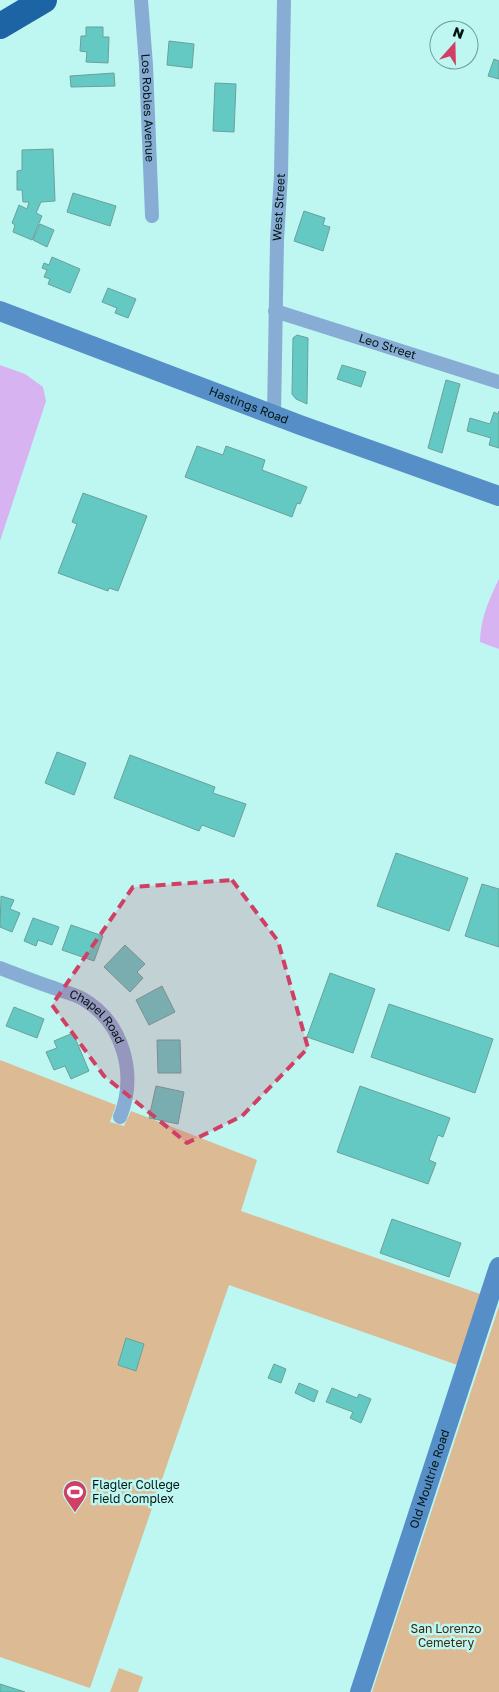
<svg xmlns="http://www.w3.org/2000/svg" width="499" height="1692" font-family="'Golos Text',sans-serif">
<rect width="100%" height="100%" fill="#bef6f1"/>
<!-- green -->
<g fill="#dbba94">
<polygon points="0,1060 116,1105 110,1122 124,1126 131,1111 257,1160 241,1211 489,1297 466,1368 229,1285 90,1688 0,1657"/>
<polygon points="499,1306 499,1692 372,1692"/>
<polygon points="119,1668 143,1677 138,1692 110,1692"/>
</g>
<!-- water -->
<g fill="#d7b3f2">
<polygon points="0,365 25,374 43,387 46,401 0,541"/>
<path d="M499,579V649L480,642C480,620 489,599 499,579Z"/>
</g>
<!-- building -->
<g fill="#65c9c3" stroke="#6ba09c">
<polygon points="86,27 103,27 103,37 109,37 108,63 86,62 87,52 80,51 81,36 86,36"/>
<polygon points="169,41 194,44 192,68 167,65"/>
<polygon points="494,59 499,61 499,79 488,76"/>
<polygon points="114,73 115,86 71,87 70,76"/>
<polygon points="215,83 236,84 234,132 213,131"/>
<polygon points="53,149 55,201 41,202 36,213 42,216 32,240 13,232 15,225 12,223 19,205 27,209 29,202 23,202 22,190 17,190 17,171 22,170 22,150"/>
<polygon points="73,193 116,206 110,226 67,212"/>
<polygon points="304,211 325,218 323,225 330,227 323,251 294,241"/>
<polygon points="40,224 54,230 47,247 33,240"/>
<polygon points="52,257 80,269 70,293 48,284 50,279 44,277 47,270 42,268 44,263 49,265"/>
<polygon points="108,288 136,299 128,318 115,313 117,308 102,302"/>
<polygon points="297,335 308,338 307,404 296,399 292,394 293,338"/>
<polygon points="342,365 366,372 361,387 337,379"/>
<polygon points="446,380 460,384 442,453 428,448"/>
<polygon points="499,411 499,448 489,445 491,438 467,431 470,418 490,424 494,412 498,414"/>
<polygon points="197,446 223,455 226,446 265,460 262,470 307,487 300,504 297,503 292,517 185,477"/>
<polygon points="83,493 147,516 118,591 109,588 108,591 58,573 77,524 72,522"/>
<polygon points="57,752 86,763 74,795 45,783"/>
<polygon points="130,755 215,787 213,793 246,804 234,837 202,825 199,831 114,798"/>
<polygon points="396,853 468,878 449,931 377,906"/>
<polygon points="482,884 499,889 499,947 465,936"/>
<polygon points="1,896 14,900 10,909 20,913 12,932 0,927"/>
<polygon points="33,918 59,927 52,945 38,940 36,946 24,941"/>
<polygon points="71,925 103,936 94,961 62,950"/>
<polygon points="125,945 145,964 137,972 143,978 130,992 104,967"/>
<polygon points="330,973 375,989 353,1053 307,1037"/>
<polygon points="162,986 175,1012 149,1025 136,1000"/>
<polygon points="389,1004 493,1039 475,1093 371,1057"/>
<polygon points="14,1007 44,1019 37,1038 6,1026"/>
<polygon points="73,1033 89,1071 71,1079 65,1066 54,1070 46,1052 57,1048 54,1041"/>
<polygon points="157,1040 180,1040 181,1073 158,1073"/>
<polygon points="156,1086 184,1092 178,1124 149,1118"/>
<polygon points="360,1086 450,1118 443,1137 438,1135 429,1160 436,1163 428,1184 337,1152"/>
<polygon points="392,1219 461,1243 449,1277 380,1253"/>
<polygon points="126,1338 144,1344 136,1371 118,1365"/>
<polygon points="274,1364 286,1369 281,1383 268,1378"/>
<polygon points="299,1383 318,1391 314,1402 295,1393"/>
<polygon points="332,1388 357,1398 359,1394 371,1399 361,1423 350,1418 353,1412 326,1402"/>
<polygon points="0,1684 25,1692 0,1692"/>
</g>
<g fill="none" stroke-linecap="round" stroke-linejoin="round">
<!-- street -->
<g stroke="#88add4" stroke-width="14">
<path id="s1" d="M141,0L146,65L152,216"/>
<path id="s2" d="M275,311L499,382"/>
<path id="s3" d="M274,415L277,240L281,175L284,0"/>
<path id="s4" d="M0,968C18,975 36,982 54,988C64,992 74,994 83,999C124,1023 137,1075 120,1117"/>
</g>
<!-- secondary -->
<g stroke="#568ec7" stroke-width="20">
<path id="s5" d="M0,311L300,425L499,496"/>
<path id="s6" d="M360,1692L499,1267"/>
</g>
<!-- highway -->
<polyline stroke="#1c64a4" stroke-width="26" points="0,26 44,0"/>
</g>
<!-- marked area -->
<path fill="#d04064" fill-opacity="0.2" stroke="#d04064" stroke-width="4" stroke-dasharray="10 6" stroke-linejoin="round" d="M232,880L278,941L308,1048L242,1116L187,1143L104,1076L52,1005L133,887Z"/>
<!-- icons -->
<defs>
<g id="stadium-pin" transform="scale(1.25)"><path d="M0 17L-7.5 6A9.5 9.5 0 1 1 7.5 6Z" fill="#d04064" stroke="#bef6f1"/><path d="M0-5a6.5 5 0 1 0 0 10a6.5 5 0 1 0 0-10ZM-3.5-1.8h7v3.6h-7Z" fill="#fff"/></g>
</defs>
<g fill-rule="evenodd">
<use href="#stadium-pin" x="75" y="1492"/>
</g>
<g text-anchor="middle" stroke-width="5" stroke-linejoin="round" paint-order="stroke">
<!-- street labels -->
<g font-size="12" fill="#011513" stroke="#bef6f1">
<text dy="4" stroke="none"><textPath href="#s1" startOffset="108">Los Robles Avenue</textPath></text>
<text dy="4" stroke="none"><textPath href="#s3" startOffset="208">West Street</textPath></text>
<text dy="4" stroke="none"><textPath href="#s2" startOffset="118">Leo Street</textPath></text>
<text dy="4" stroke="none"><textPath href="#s5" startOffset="266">Hastings Road</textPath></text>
<text dy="4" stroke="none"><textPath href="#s4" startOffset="111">Chapel Road</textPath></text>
<text dy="4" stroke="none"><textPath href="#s6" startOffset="224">Old Moultrie Road</textPath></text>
</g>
<!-- poi labels -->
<g font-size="12" fill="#011513" stroke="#bef6f1" text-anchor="start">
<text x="92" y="1489">Flagler College<tspan x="92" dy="14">Field Complex</tspan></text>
</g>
<!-- park labels -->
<g font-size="12" fill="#3e290f" stroke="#bef6f1">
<text x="446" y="1633">San Lorenzo<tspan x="446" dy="14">Cemetery</tspan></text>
</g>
</g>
<!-- north arrow -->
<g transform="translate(454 45) rotate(20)"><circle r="24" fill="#bef6f1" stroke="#729c98"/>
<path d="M0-4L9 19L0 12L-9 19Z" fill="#d04064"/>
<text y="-8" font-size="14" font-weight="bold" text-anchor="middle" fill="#011513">N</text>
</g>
</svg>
